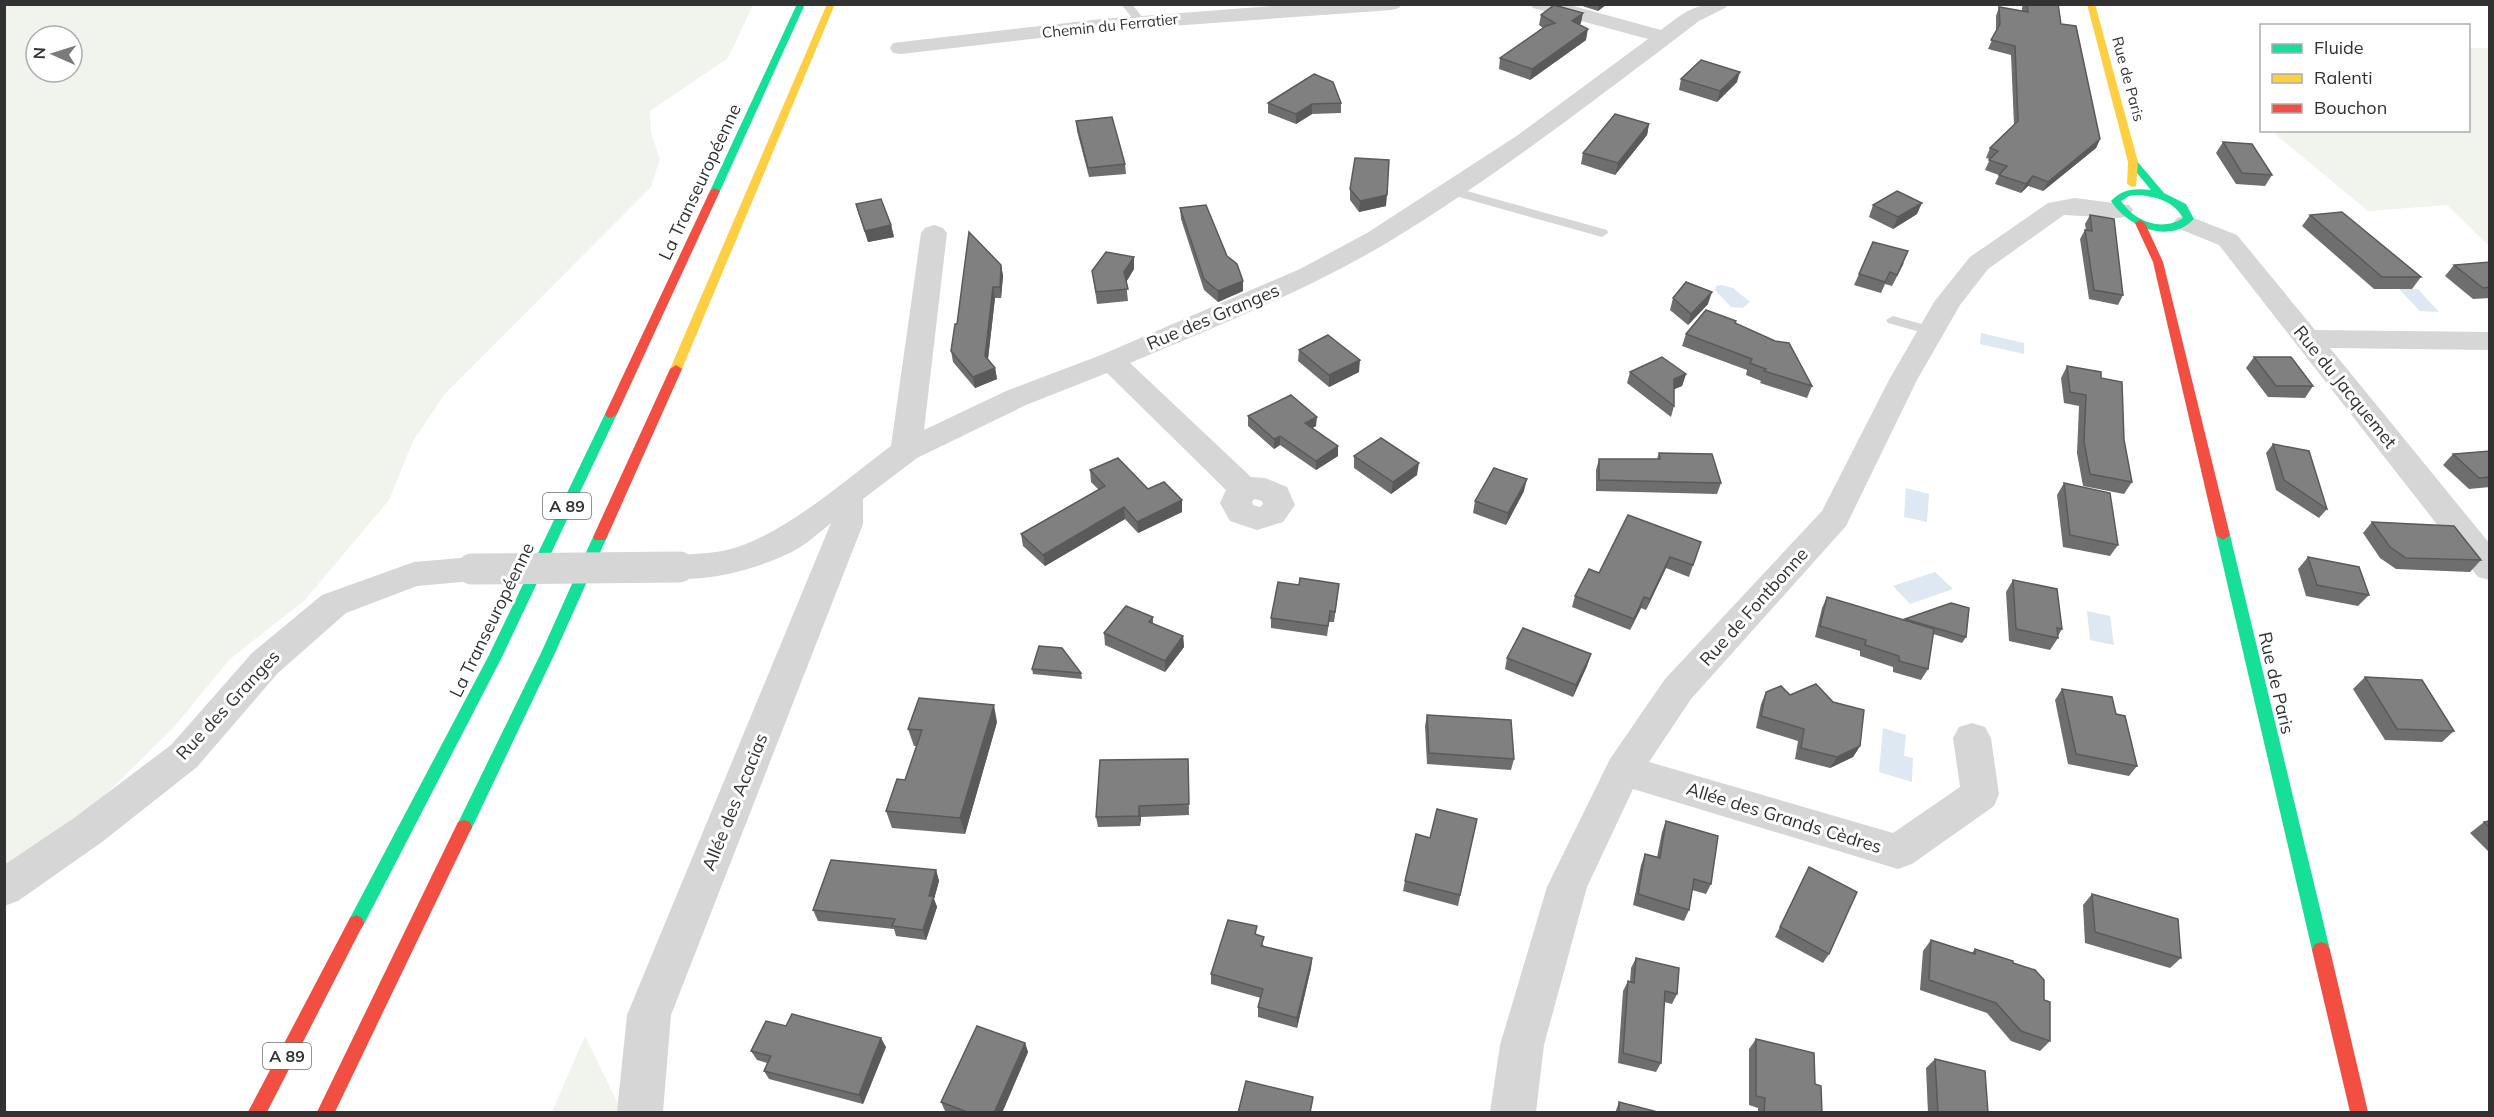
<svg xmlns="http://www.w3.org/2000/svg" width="2494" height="1117" font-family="Mulish,sans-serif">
<rect width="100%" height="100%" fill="#fff"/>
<!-- green -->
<g fill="#f0f4ed" fill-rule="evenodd">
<path d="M5,5H753L728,58L650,111L651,133L660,159L651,187L444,395L413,441L389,500L305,600L230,659L174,727L99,801L5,869ZM36,36H72V72H36Z"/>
<polygon points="2469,48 2489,48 2489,246 2447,205 2368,211 2274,133 2314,130 2468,130"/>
<polygon points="585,1036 622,1112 552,1112"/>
</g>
<!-- water -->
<g fill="#dde8f2">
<polygon points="1721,285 1733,288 1750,302 1743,308 1731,307 1715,290 1716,286"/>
<polygon points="2399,289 2418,289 2439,312 2420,311"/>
<polygon points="1981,333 2024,343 2024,354 1980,344"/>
<polygon points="1906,488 1929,494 1927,522 1904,517"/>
<polygon points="1935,572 1953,589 1910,604 1893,586"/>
<polygon points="2087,611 2110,616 2114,645 2090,640"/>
<polygon points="1883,728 1906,735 1904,756 1913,758 1912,782 1879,772"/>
</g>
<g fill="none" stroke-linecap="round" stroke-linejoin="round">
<!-- lane -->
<g fill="#d6d6d6" fill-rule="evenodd">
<polygon points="1121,4 1132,4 1146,22 1145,24 1137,24"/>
<polygon points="1449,186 1607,230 1608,233 1602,237 1445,193 1443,190 1445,187"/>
<polygon points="1893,316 1936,328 1938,331 1931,335 1888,323 1886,320"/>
</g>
<!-- street -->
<g fill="#d6d6d6" fill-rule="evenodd">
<polygon points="1300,4 1402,4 1399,8 1392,10 1102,31 901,54 893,53 890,48 893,43 901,42 1102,19"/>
<path d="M1530,4H1566L1661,30C1689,9 1693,4 1728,4L1725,8L1699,21C1597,98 1495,178 1385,244C1304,292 1216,326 1130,363L1251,477L1265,478L1287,487L1295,505L1283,522L1257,530L1230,521L1220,503L1226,490L1107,373L1026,405L917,458L863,499V524L671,1015L663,1112H617L627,1015L831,523C820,532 809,542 797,549C768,566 700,586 667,576L662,567L667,558C687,552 707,555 727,550C782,537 845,480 891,446L921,233L925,228L934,225L943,228L947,233L924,430L1006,391L1101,355L1300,269L1367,233L1518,135L1648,39L1533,8ZM1255,499L1262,501L1263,504L1260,507L1253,505L1252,501Z"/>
<polygon points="2075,198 2129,205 2133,210 2129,215 2120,218 2064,215 1988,269 1960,305 1917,380 1846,526 1691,699 1649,762 1893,833 1960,787 1953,738 1959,727 1972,723 1985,727 1991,738 1999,794 1994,806 1912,864 1898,869 1633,789 1587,887 1544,1045 1536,1112 1490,1112 1500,1045 1547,887 1610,759 1665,679 1822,511 1889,380 1934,302 1970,257 2048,203"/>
<polygon points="2186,215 2237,235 2315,330 2490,332 2490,350 2330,348 2490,544 2490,580 2478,577 2219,245 2177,228 2173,223 2177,218"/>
<polygon points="472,557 484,560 489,569 484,578 472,581 417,586 346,613 278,673 197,767 102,842 18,901 4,906 4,865 74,818 171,745 252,653 322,595 414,562"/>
</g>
<!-- fast -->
<g fill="#16e098" fill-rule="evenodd">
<polygon points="797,4 805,4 720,191 719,193 711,193 710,191"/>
<path d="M2133,159L2136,160L2164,193L2186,204L2194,219C2169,245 2128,227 2111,201C2122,189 2135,188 2151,190L2128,162ZM2136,195C2155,196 2174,201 2183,218C2162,232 2135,222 2121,201L2129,196Z"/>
<polygon points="611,410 617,414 502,657 362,928 356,931 350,928 348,923 350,918 488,657 605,414"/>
<polygon points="2223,530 2230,535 2330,950 2327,956 2321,958 2315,956 2312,950 2216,535"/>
<polygon points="600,532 607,537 555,653 470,832 464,834 458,832 456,827 541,653 593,537"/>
</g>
<!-- slow -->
<g fill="#ffcf43" fill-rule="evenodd">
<polygon points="827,4 835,4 682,369 676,373 672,372 670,369"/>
<polygon points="2087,4 2095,4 2138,162 2136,186 2132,187 2127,184 2128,162"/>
</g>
<!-- jam -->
<g fill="#f24e42" fill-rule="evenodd">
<polygon points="715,188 720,191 617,414 611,418 607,417 605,414 710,191"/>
<polygon points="2140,220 2145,223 2163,262 2230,535 2223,540 2216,535 2153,262 2135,223"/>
<polygon points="676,365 682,369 607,537 605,540 595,540 593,537 670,369"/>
<polygon points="464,820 470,822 472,827 335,1112 317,1112 458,822"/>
<polygon points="356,915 362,918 364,923 267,1112 248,1112 350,918"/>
<polygon points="2321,942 2327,944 2330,950 2368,1112 2350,1112 2312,950 2315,944"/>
</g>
<!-- street-bridge -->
<polyline stroke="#d6d6d6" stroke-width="31" points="472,569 679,567"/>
</g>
<!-- wall -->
<g fill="#6e6e6e">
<polygon points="1576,4 1607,4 1598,11"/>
<polygon points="2023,4 2058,4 2061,24 2100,139 2096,148 2043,191 2028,186 2021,193 1995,184 1999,175 1985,170 1990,159 1986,158 1990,148 2014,125 2011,55 1988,49 1996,31 1996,16 1999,7 2022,11 2022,8"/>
<polygon points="1541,15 1581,23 1579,25 1586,40 1530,80 1499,69 1500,58 1543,28 1539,25"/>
<polygon points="1681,79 1737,82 1717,102 1679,90"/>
<polygon points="1268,103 1341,103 1341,113 1312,114 1296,124 1268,113"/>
<polygon points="1076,121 1125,164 1126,174 1089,177 1077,131"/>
<polygon points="1649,124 1647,135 1615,175 1581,164 1583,153"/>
<polygon points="2223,142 2272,175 2265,186 2236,184 2216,153"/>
<polygon points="1350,189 1386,206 1359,212 1350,200"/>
<polygon points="856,204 891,225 894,237 868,242 859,215"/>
<polygon points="1873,205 1917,214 1893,229 1869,217"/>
<polygon points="1180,208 1227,256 1243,281 1243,291 1218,302 1204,290 1181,219"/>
<polygon points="2090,215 2123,295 2118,305 2089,299 2080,239 2085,230 2086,230 2085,224"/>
<polygon points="2310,215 2421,277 2412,289 2374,289 2302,226"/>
<polygon points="1134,257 1134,269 1126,282 1128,301 1097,304 1092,271"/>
<polygon points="2490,262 2490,298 2473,299 2445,276 2454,265"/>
<polygon points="1904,263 1892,286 1885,284 1881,293 1854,285 1859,274"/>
<polygon points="1001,265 1003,276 1001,298 995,298 988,359 995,368 997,379 975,388 953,362 951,351 957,324"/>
<polygon points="1673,298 1708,304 1688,325 1670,310"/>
<polygon points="1736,321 1736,323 1812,386 1807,398 1760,383 1761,381 1746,375 1747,370 1682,346 1686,334"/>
<polygon points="1299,350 1359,372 1329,387 1298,361"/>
<polygon points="2254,357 2313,386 2305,398 2268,397 2246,368"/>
<polygon points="2067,366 2101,378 2124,440 2132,482 2124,494 2083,486 2077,453 2079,406 2064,403 2061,378"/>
<polygon points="1630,372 1686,374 1682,386 1674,389 1674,406 1671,417 1627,383"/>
<polygon points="1248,416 1316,426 1312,428 1338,456 1316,470 1280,445 1274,449 1248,426"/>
<polygon points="2273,444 2327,509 2319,518 2276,490 2266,453"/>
<polygon points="2490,451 2490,487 2469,489 2443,465 2453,454"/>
<polygon points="1659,453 1721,483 1717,494 1596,491 1596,470 1599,459 1657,459"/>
<polygon points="1354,456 1417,475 1391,494 1354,468"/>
<polygon points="1090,470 1182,500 1182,512 1138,533 1125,519 1045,566 1023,546 1021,534 1099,490 1091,482"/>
<polygon points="2064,483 2118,545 2110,556 2063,547 2057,495"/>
<polygon points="1524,491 1506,525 1473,513 1475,501"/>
<polygon points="2372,522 2481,560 2470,572 2396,569 2380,558 2363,533"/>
<polygon points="1701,542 1689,577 1666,568 1646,610 1641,608 1630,630 1572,607 1575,596 1599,573"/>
<polygon points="2308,557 2369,595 2358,606 2306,596 2298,569"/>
<polygon points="2013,580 2062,629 2058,636 2058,638 2050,650 2009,641 2006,592"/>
<polygon points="1299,585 1338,594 1334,622 1329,622 1327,636 1271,628 1271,618"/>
<polygon points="1827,597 1904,620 1905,619 1966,637 1962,643 1933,634 1928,669 1921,680 1893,672 1893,667 1860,656 1860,651 1815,637 1822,608"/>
<polygon points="1153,617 1153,624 1183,636 1184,647 1165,672 1105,645 1104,633"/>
<polygon points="1591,654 1587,666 1573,697 1505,669 1507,658"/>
<polygon points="1032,669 1081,673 1082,679 1033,674"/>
<polygon points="2365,677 2454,731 2442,742 2385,740 2353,689"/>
<polygon points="2062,689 2116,714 2137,766 2129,776 2068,764 2055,700"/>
<polygon points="1766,692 1790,695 1860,746 1853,757 1830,768 1795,759 1798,741 1756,728 1761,704"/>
<polygon points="1427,715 1514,759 1511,770 1427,764 1425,726"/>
<polygon points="997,722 965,834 892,828 886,811 905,780 917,746 914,746 908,729"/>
<polygon points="1188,759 1189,815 1141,817 1140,826 1098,827 1096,817"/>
<polygon points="1477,819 1458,906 1403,891 1405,881 1430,838"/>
<polygon points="1666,821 1711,884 1706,894 1692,890 1689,910 1684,921 1633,905 1641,865 1645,854 1657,857 1662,832"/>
<polygon points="2490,821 2490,853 2470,833 2484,822"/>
<polygon points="1809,867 1829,954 1823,963 1775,937 1804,877"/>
<polygon points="936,870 939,881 934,899 937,907 926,940 896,936 894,929 818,921 813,910"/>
<polygon points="2092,894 2181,958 2170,968 2085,943 2083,905"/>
<polygon points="1257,935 1264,946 1312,958 1311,968 1297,1028 1258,1017 1258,1007 1261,998 1211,984 1211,974"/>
<polygon points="1931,940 1972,953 1975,949 2013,963 2044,1000 2050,1041 2040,1051 2011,1041 1987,1013 1920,990 1923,951"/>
<polygon points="1636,958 1677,994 1672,1004 1664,1002 1661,1063 1656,1072 1618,1063 1623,991 1628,981 1630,982 1631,968"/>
<polygon points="786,1026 886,1047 863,1104 769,1079 764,1071 767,1063 757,1060 751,1051"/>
<polygon points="1756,1039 1815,1084 1822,1113 1758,1113 1758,1108 1749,1105 1749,1049"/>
<polygon points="1025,1043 1028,1052 1002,1113 949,1113 945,1111 941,1102"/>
<polygon points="1935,1059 1988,1113 1928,1113 1926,1068"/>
<polygon points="1619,1102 1658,1113 1615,1113"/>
</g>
<!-- shaded-wall -->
<g fill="#5a5a5a">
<polygon points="1600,4 1607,4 1598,11 1599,5"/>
<polygon points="1583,13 1581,23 1570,31 1572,21"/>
<polygon points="1588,29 1586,40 1530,80 1532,69"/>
<polygon points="1740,72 1737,82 1717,102 1720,91"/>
<polygon points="1312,104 1312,114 1296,124 1296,114"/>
<polygon points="1649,124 1647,135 1615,175 1618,163"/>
<polygon points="2100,139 2096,148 2043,191 2048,182"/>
<polygon points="2033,176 2028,186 2021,193 2026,184"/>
<polygon points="1387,195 1386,206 1359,212 1360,201"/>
<polygon points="1922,203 1917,214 1893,229 1898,217"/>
<polygon points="891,225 894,237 868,242 865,231"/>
<polygon points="1134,257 1134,269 1125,284 1124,272"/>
<polygon points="1001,265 1003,276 1001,298 1000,287"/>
<polygon points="1243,281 1243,291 1218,302 1218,291"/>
<polygon points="993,287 995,298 987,367 985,356"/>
<polygon points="1712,292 1708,304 1688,325 1691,314"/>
<polygon points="1360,360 1359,372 1329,387 1329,375"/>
<polygon points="995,368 997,379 975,388 973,377"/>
<polygon points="1686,374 1682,386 1670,391 1674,379"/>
<polygon points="1317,417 1316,426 1304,433 1305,423"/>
<polygon points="1280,436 1280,445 1274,449 1274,439"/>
<polygon points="1338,446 1338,456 1316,470 1316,461"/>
<polygon points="1419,463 1417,475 1391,494 1393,482"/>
<polygon points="1527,479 1524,491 1506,525 1508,513"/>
<polygon points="1182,500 1182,512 1138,533 1137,522"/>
<polygon points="1124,507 1125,519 1045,566 1043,555"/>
<polygon points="1670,557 1666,568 1646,610 1650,599"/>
<polygon points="1644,597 1641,608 1630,630 1634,619"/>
<polygon points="1183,636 1184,647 1165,672 1165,661"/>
<polygon points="1591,654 1587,666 1573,697 1576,685"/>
<polygon points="994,705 997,722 965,834 960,818"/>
<polygon points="1860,746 1853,757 1830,768 1837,757"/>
<polygon points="1139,806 1141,817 1140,826 1139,816"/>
<polygon points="936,870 939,881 934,899 937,907 926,940 923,930 929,896"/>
<polygon points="1312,958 1311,968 1297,1028 1297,1018"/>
<polygon points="881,1038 886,1047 863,1104 859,1095"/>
<polygon points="1025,1043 1028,1052 1002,1113 994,1113"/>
</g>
<!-- building -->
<g fill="#808080" stroke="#5a5a5a" stroke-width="1.5">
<polygon points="2027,4 2058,4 2061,24 2076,26 2100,139 2048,182 2033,176 2026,184 1999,175 2007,166 1989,160 1998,151 1990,148 2018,121 2015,46 1991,40 2000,24 1999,7 2028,12"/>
<polygon points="1554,5 1583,13 1572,21 1588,29 1532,69 1500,58 1546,26 1555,23 1541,15"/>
<polygon points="1701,60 1740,72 1720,91 1681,79"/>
<polygon points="1314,74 1333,82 1341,103 1312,104 1296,114 1268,103"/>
<polygon points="1615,114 1649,124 1618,163 1583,153"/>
<polygon points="1112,117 1125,164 1088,168 1076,121"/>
<polygon points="2223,142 2252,144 2272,175 2242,173"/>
<polygon points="1355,158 1389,160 1387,195 1360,201 1350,189"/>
<polygon points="1897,191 1922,203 1898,217 1873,205"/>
<polygon points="881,199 891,225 865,231 856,204"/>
<polygon points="1206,205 1227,256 1237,264 1243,281 1218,291 1204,279 1180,208"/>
<polygon points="2342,212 2421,277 2382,277 2310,215"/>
<polygon points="2090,215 2114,219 2123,295 2094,290 2085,230 2092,231"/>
<polygon points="969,232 1001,265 1000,287 993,287 985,356 995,368 973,377 951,351 955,324 957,324"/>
<polygon points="1873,242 1908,251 1897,275 1890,272 1885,282 1859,274"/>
<polygon points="1106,252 1134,257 1124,272 1128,289 1096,292 1092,271"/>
<polygon points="2490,262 2490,287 2483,288 2454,265"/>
<polygon points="1686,282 1712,292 1691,314 1673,298"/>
<polygon points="1706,310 1736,321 1735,323 1775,341 1789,343 1812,386 1764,371 1766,369 1750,363 1752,359 1686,334"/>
<polygon points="1328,335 1360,360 1329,375 1299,350"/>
<polygon points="1662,357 1686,374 1674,379 1674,406 1630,372"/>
<polygon points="2254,357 2291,357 2313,386 2276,386"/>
<polygon points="2067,366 2101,372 2101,378 2122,382 2124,440 2132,482 2090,474 2084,442 2086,395 2070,392"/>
<polygon points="1291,395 1317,417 1305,423 1338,446 1316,461 1280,436 1274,439 1248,416"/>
<polygon points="1381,438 1419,463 1393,482 1354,456"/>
<polygon points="2273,444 2309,451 2327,509 2284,480"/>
<polygon points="2490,451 2490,477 2479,478 2453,454"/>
<polygon points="1659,453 1712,454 1721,483 1599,480 1599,459 1660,459"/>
<polygon points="1118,458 1148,489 1164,482 1182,500 1137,522 1124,507 1043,555 1021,534 1105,486 1090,470"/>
<polygon points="1494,468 1527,479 1508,513 1475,501"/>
<polygon points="2064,483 2110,493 2118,545 2070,535"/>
<polygon points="1628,515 1701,542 1693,565 1670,557 1650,599 1644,597 1634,619 1575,596 1589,569 1599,573"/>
<polygon points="2372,522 2454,526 2481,560 2406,558 2390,547"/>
<polygon points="2308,557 2359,567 2369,595 2317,585"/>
<polygon points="1300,578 1339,584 1335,612 1330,611 1328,626 1271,618 1278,582 1299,585"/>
<polygon points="2013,580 2057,589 2062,629 2057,628 2058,638 2016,629"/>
<polygon points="1827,597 1934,629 1928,669 1899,661 1899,656 1865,645 1866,640 1820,626"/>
<polygon points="1951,603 1969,608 1966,637 1905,619"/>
<polygon points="1126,606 1153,617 1149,622 1183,636 1165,661 1104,633"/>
<polygon points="1523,628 1591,654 1576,685 1507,658"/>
<polygon points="1039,646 1062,648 1081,673 1032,669"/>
<polygon points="2365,677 2422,680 2454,731 2397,729"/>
<polygon points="1816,684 1833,702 1864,710 1860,746 1837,757 1801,748 1804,729 1761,716 1766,692 1781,686 1790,695"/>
<polygon points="2062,689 2112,697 2116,714 2125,716 2137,766 2076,754"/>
<polygon points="919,698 994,705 960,818 886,811 897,779 905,780 922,730 908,729"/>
<polygon points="1427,715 1511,720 1514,759 1429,753"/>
<polygon points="1188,759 1189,804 1139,806 1139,816 1096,817 1100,760"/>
<polygon points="1437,809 1477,819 1460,895 1405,881 1416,834 1430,838"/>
<polygon points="1666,821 1718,836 1711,884 1694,879 1689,910 1638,894 1645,854 1660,858"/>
<polygon points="2490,821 2490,828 2484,822"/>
<polygon points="831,860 936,870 929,896 934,896 923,930 892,926 895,919 813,910"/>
<polygon points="1809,867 1857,892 1829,954 1780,927"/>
<polygon points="2092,894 2178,919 2181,958 2095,932"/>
<polygon points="1228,920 1257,926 1255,934 1264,937 1261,946 1312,958 1297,1018 1258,1007 1263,989 1211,974"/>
<polygon points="1931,940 1975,954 1975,949 2013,961 2013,963 2035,970 2044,980 2044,1000 2050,1002 2050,1041 2021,1031 1996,1003 1929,980"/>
<polygon points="1636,958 1679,968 1677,994 1665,991 1661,1063 1623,1053 1628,981 1634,983"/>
<polygon points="792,1014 881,1038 859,1095 764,1071 771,1056 751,1051 766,1021 786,1026"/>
<polygon points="977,1026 1025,1043 994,1113 970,1113 941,1102"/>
<polygon points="1756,1039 1814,1053 1815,1084 1821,1086 1822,1113 1764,1113 1765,1098 1756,1096"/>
<polygon points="1935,1059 1985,1071 1988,1113 1938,1113"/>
<polygon points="1246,1081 1313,1097 1310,1113 1238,1113"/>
<polygon points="1619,1102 1658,1112 1658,1113 1619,1113"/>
</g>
<g text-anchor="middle" stroke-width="6" stroke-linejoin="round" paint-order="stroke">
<!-- far-street labels -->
<g font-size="15" fill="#323232" stroke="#fff">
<text transform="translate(1110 26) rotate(-6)" y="5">Chemin du Ferratier</text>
<text transform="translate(2128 79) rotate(75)" y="5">Rue de Paris</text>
</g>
<!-- shield labels -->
<g fill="#fff" stroke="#707070" stroke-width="1.5">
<rect x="543" y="493" width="48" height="26" rx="4.5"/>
<rect x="263" y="1043" width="48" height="26" rx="4.5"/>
</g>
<g font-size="16" font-weight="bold" fill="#323232">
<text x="567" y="512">A 89</text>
<text x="287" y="1062">A 89</text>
</g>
<!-- street labels -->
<g font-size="18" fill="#323232" stroke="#fff">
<text transform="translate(700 182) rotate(-65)" y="6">La Transeuropéenne</text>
<text transform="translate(1213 317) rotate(-23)" y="6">Rue des Granges</text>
<text transform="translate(2345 387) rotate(51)" y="6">Rue du Jacquemet</text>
<text transform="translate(1754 607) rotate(-48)" y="6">Rue de Fontbonne</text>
<text transform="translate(492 620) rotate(-64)" y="6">La Transeuropéenne</text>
<text transform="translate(2276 683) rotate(77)" y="6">Rue de Paris</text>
<text transform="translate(228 705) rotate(-47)" y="6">Rue des Granges</text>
<text transform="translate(735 802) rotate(-68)" y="6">Allée des Acacias</text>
<text transform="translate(1784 818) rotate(17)" y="6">Allée des Grands Cèdres</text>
</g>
</g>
<!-- border -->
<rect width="2494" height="1117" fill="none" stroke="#323232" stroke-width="12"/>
<!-- legend -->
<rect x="2260" y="24" width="210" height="108" fill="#ffffff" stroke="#adadad" stroke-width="1.5"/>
<rect x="2272" y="44" width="30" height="9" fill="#16e098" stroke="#adadad" stroke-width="1.5"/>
<text x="2314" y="54" font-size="18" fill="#323232">Fluide</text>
<rect x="2272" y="74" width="30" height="9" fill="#ffcf43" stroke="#adadad" stroke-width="1.5"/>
<text x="2314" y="84" font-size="18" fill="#323232">Ralenti</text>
<rect x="2272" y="104" width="30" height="9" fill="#f24e42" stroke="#adadad" stroke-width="1.5"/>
<text x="2314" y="114" font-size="18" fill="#323232">Bouchon</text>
<!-- north arrow -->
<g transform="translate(54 54) rotate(273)"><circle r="28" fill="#ffffff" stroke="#adadad" stroke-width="1.5"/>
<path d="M0-4.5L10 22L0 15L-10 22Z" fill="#7a7a7a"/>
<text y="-9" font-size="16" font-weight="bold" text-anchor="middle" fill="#323232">N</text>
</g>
</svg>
